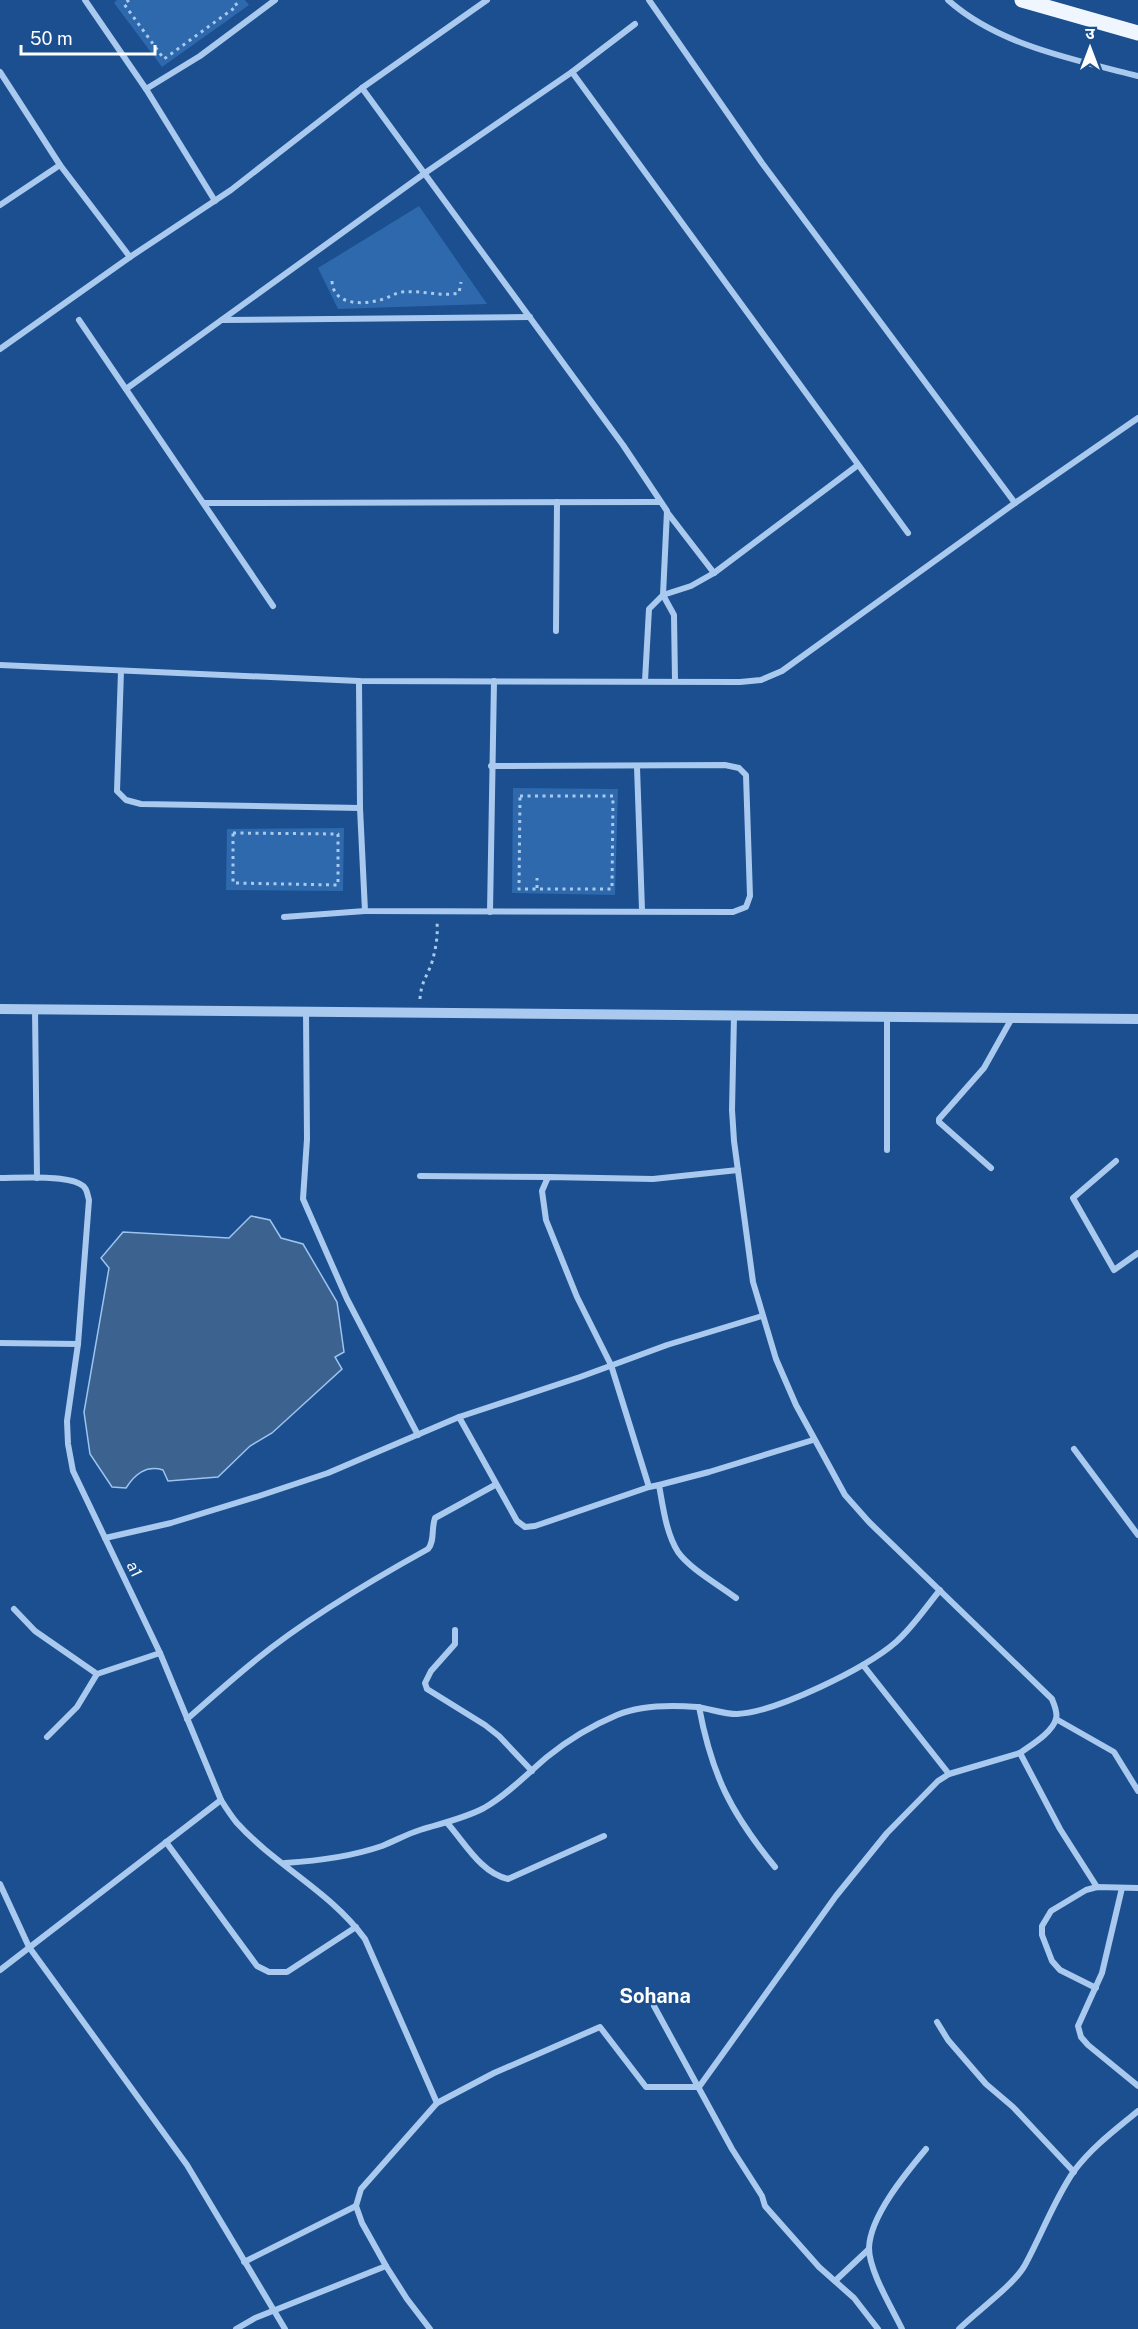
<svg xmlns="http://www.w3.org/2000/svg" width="1138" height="2329" font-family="'Public Sans','Noto Sans Devanagari',sans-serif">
<rect width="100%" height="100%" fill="#1b4f8f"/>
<!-- green -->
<g fill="#2e69ad">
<polygon points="117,0 245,0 249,5 162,67 114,3"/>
<polygon points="419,206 487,304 338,309 318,268"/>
<polygon points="513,788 618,789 615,895 512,893"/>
<polygon points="344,828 343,891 226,890 227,829"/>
</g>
<!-- water -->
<path fill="#3c6290" stroke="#9cc4f0" stroke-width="1.5" d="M251,1216L270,1220L281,1238L303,1244L337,1302L344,1352L335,1357L342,1369L272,1433L250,1446L218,1477L168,1481L163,1470C146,1465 135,1474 126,1488L112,1487L90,1454L84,1412L109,1268L101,1258L123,1232L229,1238Z"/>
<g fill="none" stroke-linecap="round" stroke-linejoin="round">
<!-- path -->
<g stroke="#a9c9ee" stroke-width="3" stroke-dasharray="3 4.5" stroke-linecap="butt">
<polyline points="129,0 124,4 164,59 237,6 234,0"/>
<path d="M332,281C333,305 361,305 380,300C388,298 395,293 402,292C421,290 440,297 459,293L461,282"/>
<polygon points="520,796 613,796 612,889 519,889"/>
<polygon points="233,833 338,834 338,885 233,883"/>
<polyline points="537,888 537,878"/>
<path d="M420,999C421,982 427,977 432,962C436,948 438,936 437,922"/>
</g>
<!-- minor -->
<g stroke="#a9c9ee" stroke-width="6">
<polyline points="85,0 146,89 200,56 275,0"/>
<polyline points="649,0 762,163 1015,503"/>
<path d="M948,0C998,45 1075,60 1138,76"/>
<polyline points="0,72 60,165 130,257"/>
<polyline points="572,72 635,24"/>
<polyline points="362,88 623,445 667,511 663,595 674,615 675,681"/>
<polyline points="146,89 215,201"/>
<polyline points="0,205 60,165"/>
<polyline points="79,320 273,606"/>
<polyline points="222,320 530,317"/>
<polyline points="0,349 130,257 231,190 362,88 487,0"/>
<polyline points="126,389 425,173 572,72 908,533"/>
<polyline points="204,503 660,502"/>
<polyline points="667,512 714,573"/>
<polyline points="556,631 557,502"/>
<polyline points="0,665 359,681 740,682 761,680 782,671 1015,503 1138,418"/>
<polyline points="121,671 117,791 126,800 141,804 360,808"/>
<polyline points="359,681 360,808 365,911 733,912 746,907 750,896 746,775 739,768 725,765 491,766"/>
<polyline points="645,681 649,609 663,595 691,586 714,573 858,465"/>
<polyline points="637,767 642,910"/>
<polyline points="490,912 494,681"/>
<polyline points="284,917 365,911"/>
<polyline points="35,1009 37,1178"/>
<polyline points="306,1012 307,1139 303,1199 347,1299 418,1435"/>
<path d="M734,1016L732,1110L734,1141L753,1282L776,1359L796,1405L845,1495L869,1522L1052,1699C1054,1705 1058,1712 1056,1719C1052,1733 1031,1745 1020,1753L1060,1829L1097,1887"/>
<polyline points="887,1017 887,1150"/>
<polyline points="1116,1161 1073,1198 1114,1270 1138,1253"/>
<polyline points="991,1168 939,1122 939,1119 984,1068 1012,1018"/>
<polyline points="420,1176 548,1177"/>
<path d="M0,1178C19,1178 65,1175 80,1184C87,1187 87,1193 89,1200L78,1344L67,1421L68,1444L73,1471L160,1653L221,1800L0,1970"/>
<polyline points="0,1343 78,1344"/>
<polyline points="459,1417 517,1521 525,1527 535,1526 649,1487"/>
<polyline points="1074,1449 1138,1535"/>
<polyline points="659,1485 709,1472 813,1440"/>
<polyline points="105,1538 171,1523 259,1496 328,1473 459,1417 580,1377 667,1345 762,1316"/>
<path d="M736,1598C719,1585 690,1569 678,1552C666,1533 663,1507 659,1485L649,1487L611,1365L577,1297L546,1220L542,1191L548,1177L653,1179L738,1170"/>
<polyline points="14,1609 35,1631 97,1674 160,1653"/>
<polyline points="455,1630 455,1644 431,1671 425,1683 427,1689 485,1725 499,1736 532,1771"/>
<polyline points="863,1665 949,1774 1020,1753"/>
<path d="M699,1707C712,1776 731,1813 775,1867"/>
<path d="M187,1719C210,1699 233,1678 257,1659C306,1619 372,1580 428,1549C435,1541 431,1529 435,1518L495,1485"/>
<polyline points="1056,1719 1114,1752 1138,1791"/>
<polyline points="47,1737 77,1707 97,1674"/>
<path d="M221,1800C226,1808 231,1816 237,1823C276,1866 330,1891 365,1939L437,2103"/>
<path d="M448,1824C465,1843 481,1873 508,1879L604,1836"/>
<polyline points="166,1842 257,1966 269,1972 287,1972 356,1927"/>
<path d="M285,1863C318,1861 350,1857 382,1846C395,1841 407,1834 420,1830C442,1823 463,1819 484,1808C507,1795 527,1774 547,1757C569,1739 591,1726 617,1715C641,1705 672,1705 697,1707C711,1709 723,1714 737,1714C777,1712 866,1668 896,1642C913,1627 926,1607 940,1590"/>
<polyline points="0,1884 29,1947 187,2165 285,2329"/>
<polyline points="1122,1888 1102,1973 1078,2026 1081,2037 1088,2045 1138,2086"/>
<polyline points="1096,1988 1060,1970 1052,1961 1042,1935 1042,1926 1051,1911 1086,1890 1097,1887 1138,1888"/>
<polyline points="654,2006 732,2149 762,2196 765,2206 819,2267 854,2298 878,2329"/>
<polyline points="937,2022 948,2040 986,2084 1013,2107 1074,2172"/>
<polyline points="244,2262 356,2206"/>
<polyline points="386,2266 362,2223 356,2206 361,2189 437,2103 494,2073 600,2027 646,2087 699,2087 836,1896 887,1833 938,1781 949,1774"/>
<polyline points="835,2281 869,2249"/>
<polyline points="236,2329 255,2318 386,2266 407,2299 430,2329"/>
<path d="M902,2329C892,2308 869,2271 869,2248C870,2216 906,2173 926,2149"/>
<path d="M959,2329C977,2311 1014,2285 1025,2265C1042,2234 1054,2200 1074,2171C1092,2147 1115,2130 1138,2111"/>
</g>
<!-- tertiary -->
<polyline stroke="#a9c9ee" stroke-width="10" points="0,1009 1138,1019"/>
<!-- primary -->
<polyline stroke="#f0f6ff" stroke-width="15" points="1022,0 1138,33"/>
</g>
<g text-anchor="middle" stroke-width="4.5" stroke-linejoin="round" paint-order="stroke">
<!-- street labels -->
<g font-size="16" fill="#fff" stroke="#1b4f8f">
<text transform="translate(135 1569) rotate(65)" y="6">a1</text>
</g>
<!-- quarter labels -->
<g font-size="20" font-weight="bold" fill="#fff" stroke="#1b4f8f">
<text x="655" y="2003">Sohana</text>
</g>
</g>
<!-- north arrow -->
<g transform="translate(1090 48)" stroke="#1b4f8f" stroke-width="4.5" paint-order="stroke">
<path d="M0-4.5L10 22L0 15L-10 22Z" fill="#ffffff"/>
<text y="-9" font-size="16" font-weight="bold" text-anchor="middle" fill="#ffffff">उ</text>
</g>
<!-- scale -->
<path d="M21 45v9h134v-9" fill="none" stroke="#ffffff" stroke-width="3"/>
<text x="30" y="45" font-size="18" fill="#ffffff" stroke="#1b4f8f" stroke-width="4.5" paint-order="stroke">50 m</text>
</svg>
